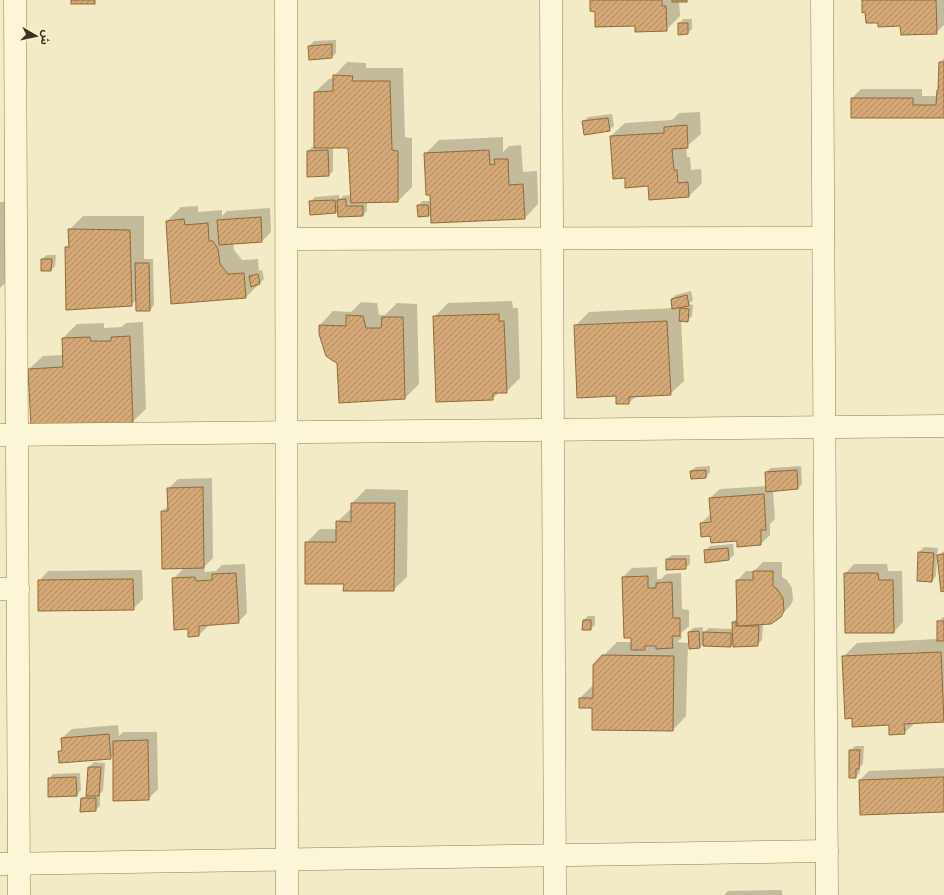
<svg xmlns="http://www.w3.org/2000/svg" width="944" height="895" font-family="'Times New Roman','Noto Sans Arabic',serif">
<defs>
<pattern id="building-hatch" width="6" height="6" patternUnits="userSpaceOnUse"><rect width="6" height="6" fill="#d5a975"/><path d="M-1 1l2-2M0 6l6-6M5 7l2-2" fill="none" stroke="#ae8a5f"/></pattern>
</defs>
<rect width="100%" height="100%" fill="#f3ebc3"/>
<!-- shadow -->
<g fill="#0003">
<polygon points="591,0 687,0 679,1 680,16 666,30 636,25 596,11"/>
<polygon points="863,0 944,0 944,25 936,33 901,25 879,22 866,11"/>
<polygon points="683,19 692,19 692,29 688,33 679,24"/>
<polygon points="336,40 336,53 332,57 309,46 314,41"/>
<polygon points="944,58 944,117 852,98 861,89 922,89 922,96 937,96 938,91 939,89 940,63"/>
<polygon points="347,62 366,63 366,68 403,68 405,137 412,138 412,187 398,201 367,202 367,211 363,215 339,209 336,212 310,202 315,197 339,195 340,199 343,196 351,195 349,147 333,147 333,171 328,176 308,151 312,147 315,147 315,92 329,79 334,78 334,76"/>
<polygon points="700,112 701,134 686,147 687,157 690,157 691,170 701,169 702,183 688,197 626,177 611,136 625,123 672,120 679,113"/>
<polygon points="612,114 614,126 609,130 584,121 588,117"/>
<polygon points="503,137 503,152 509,146 521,145 523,172 537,171 538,204 525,218 432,212 428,215 418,206 422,201 431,201 425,154 439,140"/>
<polygon points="0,202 7,202 10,278 0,288"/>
<polygon points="198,206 198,212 222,210 222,216 227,211 270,208 271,232 262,241 233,243 234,250 242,260 258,259 259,271 262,270 264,279 246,297 167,221 181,207"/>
<polygon points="83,216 144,216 144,259 153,259 154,305 150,310 137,299 131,305 66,247 70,244 69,230"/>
<polygon points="47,255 56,255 55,266 51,270 42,259"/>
<polygon points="691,291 693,300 689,304 693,305 692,316 687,321 681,320 684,381 670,394 636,396 629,403 617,395 575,326 589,312 673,308 672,299 676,295"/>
<polygon points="512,301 513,308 518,308 520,378 506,392 500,392 492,399 434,317 448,303"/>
<polygon points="361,302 377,303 379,315 385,315 397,303 417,304 419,384 405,398 338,362 320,334 320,325 333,311 351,312"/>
<polygon points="143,322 146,409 132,422 29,369 43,356 63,355 63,338 77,324 104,323 104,328 122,327 126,323"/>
<polygon points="710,466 710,472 706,477 691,471 696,467"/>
<polygon points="801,466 802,484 798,488 773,490 775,519 770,524 770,535 761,544 711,535 701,523 711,514 710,498 720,489 767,486 766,472 771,468"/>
<polygon points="212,478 213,558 204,567 205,572 216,571 222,565 245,564 247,613 238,622 208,624 208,626 199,635 189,628 173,579 184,568 162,512 169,505 168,489 178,479"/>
<polygon points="366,489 408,490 407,577 393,590 345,583 306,543 320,529 337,529 337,522 352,508 352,503"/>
<polygon points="733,544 734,555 729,559 706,562 705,551 710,546"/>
<polygon points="924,547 938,548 937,556 944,551 944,590 939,558 937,558 936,576 932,581 918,580 919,552"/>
<polygon points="672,555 690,555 690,564 685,568 667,559"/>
<polygon points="763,562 782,562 782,577 787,580 792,588 793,600 790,606 780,616 763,624 762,640 757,645 734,643 731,646 704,643 700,647 689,632 693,628 703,627 703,633 709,628 733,629 733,622 738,617 737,581 746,571 754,571"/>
<polygon points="854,564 887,564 888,571 902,571 903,622 894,632 845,574"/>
<polygon points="657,567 657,579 661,579 666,574 681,573 682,609 689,610 689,626 681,633 682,638 677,642 688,643 686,716 673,730 593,707 580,698 594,684 603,656 617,642 632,642 623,577 632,568"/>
<polygon points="142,570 143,599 133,609 39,581 48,571"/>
<polygon points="588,616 595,616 595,625 591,629 584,620"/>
<polygon points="943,617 944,617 944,721 915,723 904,733 890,724 853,717 843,657 857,643 938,639 938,622"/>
<polygon points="118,725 119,736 123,732 157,732 158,789 148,799 114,755 110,758 59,752 63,748 62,738 72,729"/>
<polygon points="855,746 864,746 863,764 860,767 860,772 856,777 850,751"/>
<polygon points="94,762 105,763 103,791 100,794 100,806 95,810 82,799 87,794 89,767"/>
<polygon points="944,768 944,811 860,780 869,771"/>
<polygon points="80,773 81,790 77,795 49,779 53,774"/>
<polygon points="782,890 782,895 724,895 728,891"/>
</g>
<!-- building -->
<g fill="url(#building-hatch)" stroke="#92683a">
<rect x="71" y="0" width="24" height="4"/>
<polygon points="590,0 662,0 662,6 666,6 667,31 635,32 635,26 595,27 595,12 590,11"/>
<rect x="672" y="0" width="15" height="2"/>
<polygon points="862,0 936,0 937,34 901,35 900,26 878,27 878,23 866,23 865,12 862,13"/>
<polygon points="678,23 688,23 688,34 678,35"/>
<polygon points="332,44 332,58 309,60 308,46"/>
<polygon points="939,62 944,62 944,118 851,118 851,98 913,98 913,105 936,105 937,90 938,91"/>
<polygon points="333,75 353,76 352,81 390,81 392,150 398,151 398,202 351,203 348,148 314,148 314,92 333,91"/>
<polygon points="608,118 610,131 584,135 582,121"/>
<polygon points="687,125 688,148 672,149 674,170 677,170 678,183 688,182 689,197 649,200 648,186 625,188 625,178 613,179 610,136 664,133 664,127"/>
<polygon points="328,150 329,176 307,177 307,151"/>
<polygon points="489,150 490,165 495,164 494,159 508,159 509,185 523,184 525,219 431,223 430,195 426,195 424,153"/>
<polygon points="346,199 346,206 363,206 363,216 338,217 337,200"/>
<polygon points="335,200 336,213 310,215 309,201"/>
<polygon points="417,205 428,205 429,216 418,217"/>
<polygon points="261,217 262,242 219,245 217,220"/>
<polygon points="184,219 185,225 208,223 209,241 213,241 218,249 220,264 228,274 244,273 246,298 171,304 166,221"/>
<polygon points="68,229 130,230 132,306 66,310 65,247 69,247"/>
<polygon points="41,259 52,259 51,271 41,271"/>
<polygon points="135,263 149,263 150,311 136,311"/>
<polygon points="258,274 260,284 251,287 249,276"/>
<polygon points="687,295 689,306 672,309 671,299"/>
<polygon points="680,308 689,309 688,322 679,321"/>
<polygon points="499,314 499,321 504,321 507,393 493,393 493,400 436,402 433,316"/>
<polygon points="346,315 363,316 366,328 381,328 382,317 403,317 405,399 339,403 337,363 333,361 326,356 319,334 319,325 346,326"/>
<polygon points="667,321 671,395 629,397 629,404 616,404 616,396 577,398 574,325"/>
<polygon points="130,336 133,423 31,427 28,369 63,367 62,338 90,337 91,341 111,341 111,337"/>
<polygon points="706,470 706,478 691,479 690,471"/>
<polygon points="797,470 798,489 766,492 765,472"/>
<polygon points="203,487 204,568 162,569 161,511 168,511 167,488"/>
<polygon points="764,494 766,530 761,530 761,545 737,547 737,541 711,543 710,536 701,537 700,523 711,522 709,498"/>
<polygon points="351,503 395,503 394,591 343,591 344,584 305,584 305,542 336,542 336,521 351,522"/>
<polygon points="728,548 729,560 705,563 704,550"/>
<polygon points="918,552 934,553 932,582 917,581"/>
<polygon points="944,554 944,591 941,592 937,555"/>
<polygon points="666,559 686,559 686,569 666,570"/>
<polygon points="753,571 773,571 773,586 777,589 783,598 784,611 781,617 771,624 737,626 736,580 753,580"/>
<polygon points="236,573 239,623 199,626 199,636 188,637 188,629 174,630 172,578 195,577 196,581 212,580 212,574"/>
<polygon points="844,573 878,573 879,580 893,580 894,633 845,633"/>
<polygon points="648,576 648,588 656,588 656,583 672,582 673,618 680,618 680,636 672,636 673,648 656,649 656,646 645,646 645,650 631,650 631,638 624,638 622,577"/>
<polygon points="133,579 134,610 38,611 38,580"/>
<polygon points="583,620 591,620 591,630 582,630"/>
<rect x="937" y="621" width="7" height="20"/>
<polygon points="732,622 736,622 736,626 759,626 758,646 733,647"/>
<polygon points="699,631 700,648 689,649 688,632"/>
<polygon points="703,632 731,633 731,647 703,646"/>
<polygon points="941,652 944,722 904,724 905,734 889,735 889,725 852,727 852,718 845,719 842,656"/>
<polygon points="602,655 674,656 673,731 592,730 592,708 579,708 579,698 593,698 593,665"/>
<polygon points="109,734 111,759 59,763 58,751 62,751 61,738"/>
<polygon points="148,740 149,800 113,801 113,741"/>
<polygon points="849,750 860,750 859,769 856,769 856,778 849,778"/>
<polygon points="88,767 101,767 99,796 86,796"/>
<polygon points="76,777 77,796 48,797 48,778"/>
<polygon points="944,777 944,812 860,815 859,780"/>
<polygon points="81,798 96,798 96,811 80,812"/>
</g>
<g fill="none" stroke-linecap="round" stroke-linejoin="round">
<!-- minor casing -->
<g stroke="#907d57" stroke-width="23">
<g id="minor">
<polyline points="15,0 19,895"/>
<polyline points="286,0 287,895"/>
<polyline points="551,0 555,895"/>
<polyline points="822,0 827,895"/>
<polyline points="287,239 823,238"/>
<polyline points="0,435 944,426"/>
<polyline points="0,589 18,589"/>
<polyline points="0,864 827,851"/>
</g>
</g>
<!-- minor -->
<use href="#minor" stroke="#fcf6d8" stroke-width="22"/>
</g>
<!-- north arrow -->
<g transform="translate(36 36) rotate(99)" stroke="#f9f3d4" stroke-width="3" paint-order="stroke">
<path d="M0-3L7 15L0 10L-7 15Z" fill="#3e311d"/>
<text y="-6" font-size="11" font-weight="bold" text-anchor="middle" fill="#3e311d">ش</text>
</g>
</svg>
